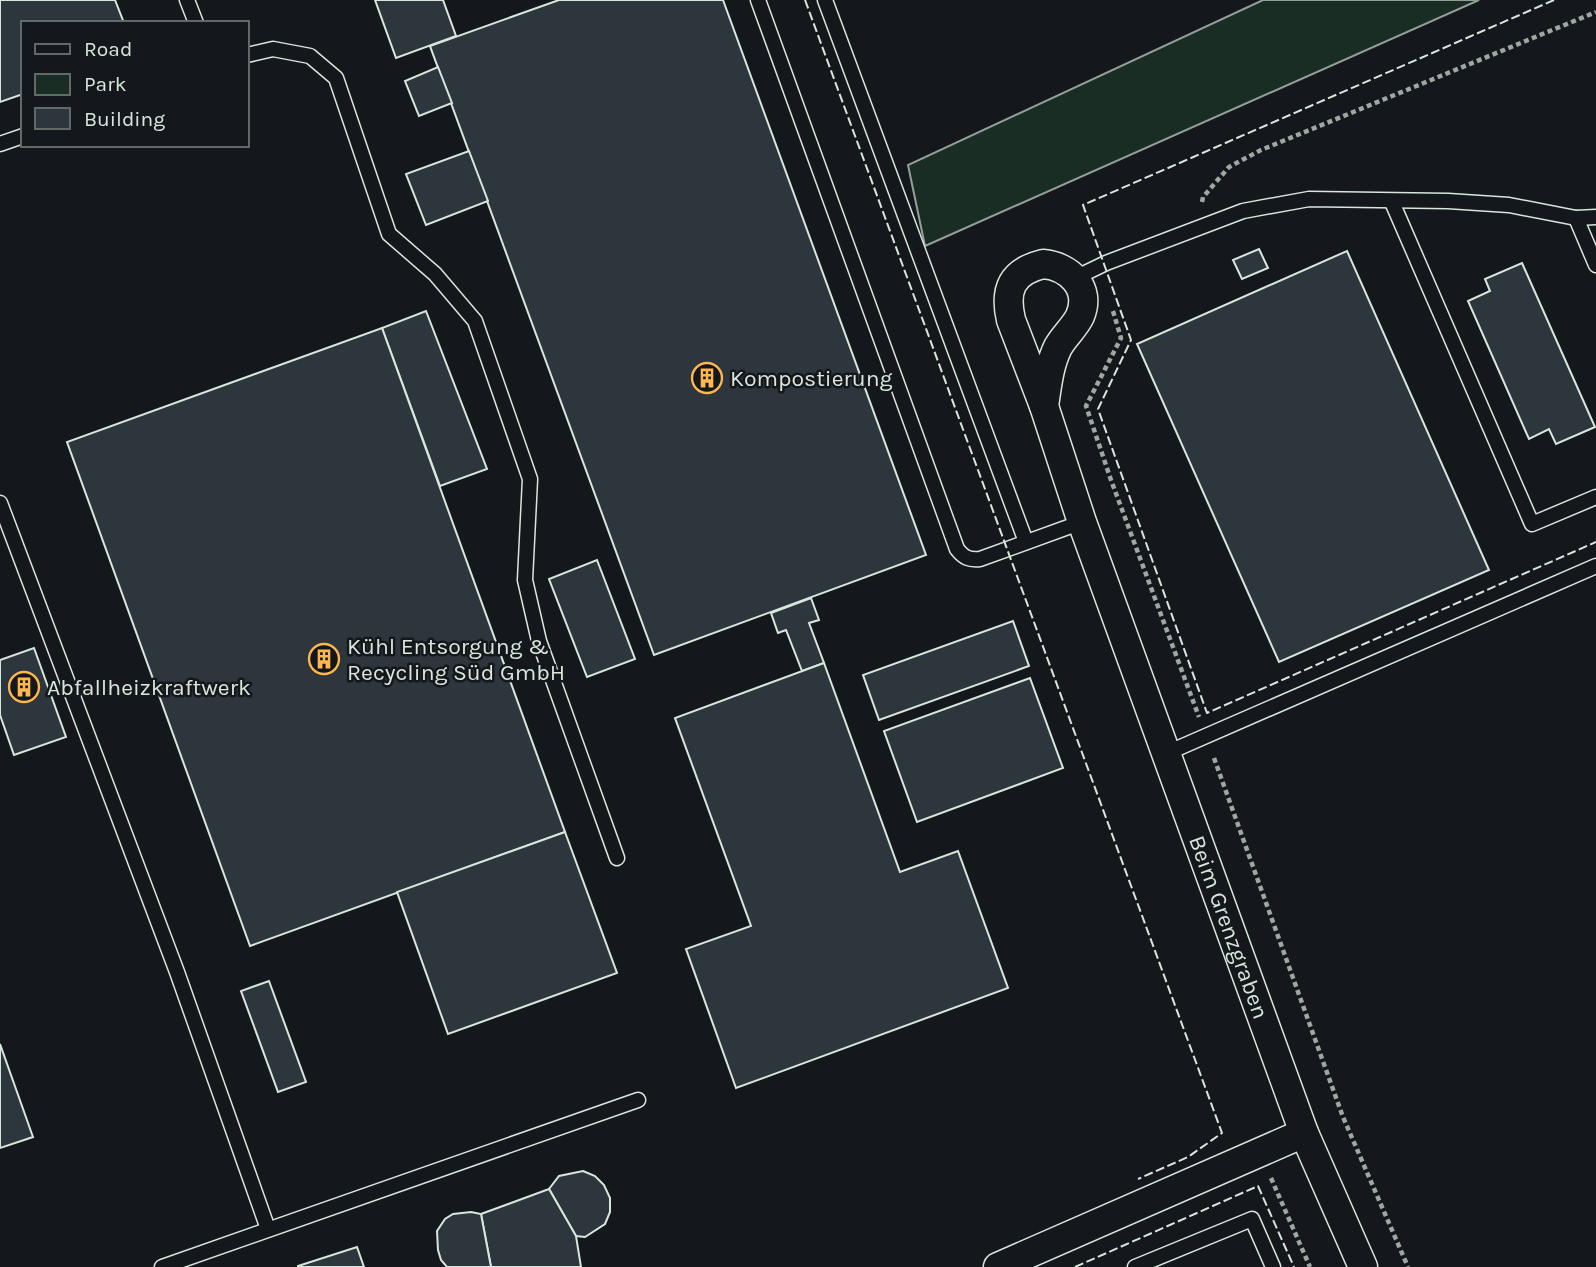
<svg xmlns="http://www.w3.org/2000/svg" width="1596" height="1267" font-family="Karla,sans-serif">
<rect width="100%" height="100%" fill="#14181c"/>
<!-- green -->
<polygon fill="#1a2d24" stroke="#939e99" stroke-width="2" points="1263,0 1479,0 925,246 908,165"/>
<!-- building -->
<g fill="#2c363c" stroke="#d8e6dc" stroke-width="2">
<polygon points="0,0 115,0 124,23 23,23 23,94 0,102"/>
<polygon points="375,0 443,0 456,36 396,58"/>
<polygon points="559,0 723,0 926,555 654,655 430,46"/>
<polygon points="438,67 452,103 419,116 405,81"/>
<polygon points="469,151 488,201 426,225 406,174"/>
<polygon points="1259,249 1268,268 1242,279 1233,260"/>
<polygon points="1347,251 1489,570 1279,662 1137,344"/>
<polygon points="1522,263 1595,427 1556,444 1549,429 1529,439 1468,301 1490,291 1485,279"/>
<polygon points="426,311 487,469 440,486 382,328"/>
<polygon points="382,328 565,832 250,946 67,442"/>
<polygon points="597,560 635,659 587,677 549,579"/>
<polygon points="811,598 819,620 809,623 824,663 802,671 786,630 778,633 771,613"/>
<polygon points="1013,621 1029,666 879,720 863,675"/>
<polygon points="34,648 66,737 14,755 0,715 0,660"/>
<polygon points="824,663 900,872 958,851 1008,988 736,1088 686,949 751,926 675,718"/>
<polygon points="1030,678 1063,768 917,822 884,731"/>
<polygon points="565,832 617,973 448,1034 397,892"/>
<polygon points="269,981 306,1082 278,1092 241,991"/>
<polygon points="0,1044 33,1137 0,1148"/>
<polygon points="583,1171 595,1176 604,1185 610,1198 610,1212 605,1224 585,1237 576,1236 549,1189 559,1176"/>
<polygon points="549,1189 576,1236 581,1267 491,1267 481,1214"/>
<polygon points="471,1212 481,1214 491,1267 447,1267 441,1260 438,1250 437,1231 445,1219 453,1214"/>
<polygon points="357,1247 364,1267 298,1267 298,1266"/>
</g>
<g fill="none" stroke-linecap="round" stroke-linejoin="round">
<!-- lane casing -->
<g stroke="#d8e6dc" stroke-width="17">
<g id="lane">
<polyline points="187,0 196,23"/>
<path d="M758,0L957,549C964,558 969,560 980,559L1082,522"/>
<polyline points="825,0 1026,542"/>
<polyline points="247,55 273,49 310,56 336,78 389,234 435,274 475,321 530,479 525,580 539,641 617,858"/>
<polyline points="0,144 23,136"/>
<polyline points="1392,202 1532,524 1596,497"/>
<polyline points="1576,218 1596,265"/>
<polyline points="1075,278 1106,263 1243,211 1309,199 1448,201 1509,205 1576,218 1596,217"/>
<polyline points="0,503 177,972 268,1229"/>
<polyline points="1167,753 1596,566"/>
<polyline points="162,1267 638,1100"/>
<polyline points="1135,1267 1252,1219 1273,1267"/>
</g>
</g>
<!-- street casing -->
<g stroke="#d8e6dc" stroke-width="31">
<g id="street">
<path d="M1043,264C1069,266 1092,288 1080,316C1075,327 1064,336 1058,347C1049,365 1047,386 1044,406L1011,320C1004,290 1011,272 1043,264Z"/>
<path id="s1" d="M1044,406L1082,522L1304,1133L1363,1267"/>
<polyline points="998,1267 1304,1133"/>
</g>
</g>
<!-- path -->
<g stroke="#9da8a2" stroke-width="4.5" stroke-dasharray="5 3.5" stroke-linecap="butt">
<polyline points="1202,202 1203,197 1229,167 1261,150 1596,12"/>
<polyline points="1113,311 1121,338 1086,406 1111,480 1199,717"/>
<polyline points="1214,758 1343,1117 1408,1267"/>
<polyline points="1271,1178 1310,1267"/>
</g>
<!-- lane -->
<use href="#lane" stroke="#14181c" stroke-width="14"/>
<!-- street -->
<use href="#street" stroke="#14181c" stroke-width="28"/>
<!-- fence -->
<g stroke="#d8e6dc" stroke-width="2" stroke-dasharray="9 3.5" stroke-linecap="butt">
<polyline points="805,0 1222,1133 1188,1157 1138,1179"/>
<polyline points="1554,0 1083,205 1131,340 1098,409 1207,713 1596,542"/>
<polyline points="1075,1267 1258,1186 1294,1267"/>
</g>
</g>
<!-- icons -->
<defs>
<g id="building-ring" transform="scale(1.575)"><circle r="9.5" fill="#14181c" stroke="#ffb74d" stroke-width="1.5"/><path d="M-4-6H4V6H1V3H-1V6H-4ZM-2.5-4.3h1.7v1.8h-1.7ZM.8-4.3h1.7v1.8H.8ZM-2.5-1h1.7V.8h-1.7ZM.8-1h1.7V.8H.8Z" fill="#ffb74d"/></g>
</defs>
<g fill-rule="evenodd">
<use href="#building-ring" x="707" y="378"/>
<use href="#building-ring" x="324" y="659"/>
<use href="#building-ring" x="24" y="687"/>
</g>
<g text-anchor="middle" stroke-width="5" stroke-linejoin="round" paint-order="stroke">
<!-- poi labels -->
<g font-size="23" fill="#d8e6dc" stroke="#14181c" text-anchor="start">
<text x="730" y="386">Kompostierung</text>
<text x="347" y="654">Kühl Entsorgung &amp;<tspan x="347" dy="26">Recycling Süd GmbH</tspan></text>
<text x="47" y="695">Abfallheizkraftwerk</text>
</g>
<!-- street labels -->
<g font-size="23" fill="#d8e6dc" stroke="#14181c">
<text dy="8" stroke="none"><textPath href="#s1" startOffset="553">Beim Grenzgraben</textPath></text>
</g>
</g>
<!-- legend -->
<rect x="21" y="21" width="228" height="126" fill="#14181c" stroke="#626a69" stroke-width="2"/>
<rect x="35" y="44" width="35" height="10" fill="#14181c" stroke="#626a69" stroke-width="2"/>
<text x="84" y="56" font-size="21" fill="#d8e6dc">Road</text>
<rect x="35" y="74" width="35" height="21" fill="#1a2d24" stroke="#626a69" stroke-width="2"/>
<text x="84" y="91" font-size="21" fill="#d8e6dc">Park</text>
<rect x="35" y="108" width="35" height="21" fill="#2c363c" stroke="#626a69" stroke-width="2"/>
<text x="84" y="126" font-size="21" fill="#d8e6dc">Building</text>
</svg>
